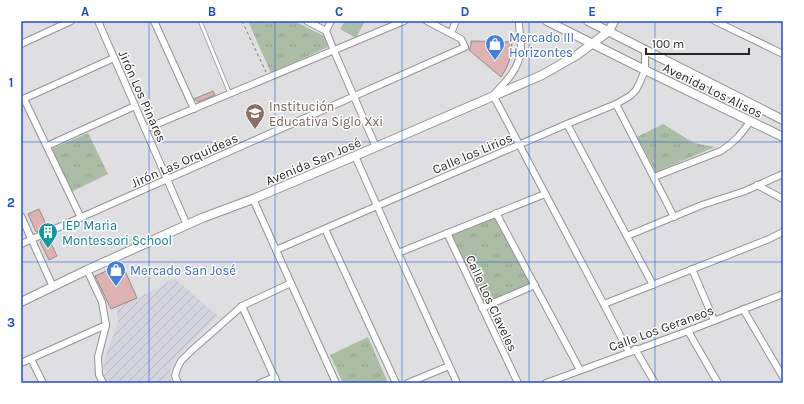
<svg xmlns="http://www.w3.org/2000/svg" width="804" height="404" font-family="Karla,sans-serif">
<defs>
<pattern id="industrial-furrows" width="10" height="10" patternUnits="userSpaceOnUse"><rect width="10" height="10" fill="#d4d4de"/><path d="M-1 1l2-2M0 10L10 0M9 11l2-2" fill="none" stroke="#b6b6be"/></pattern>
<pattern id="park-tufts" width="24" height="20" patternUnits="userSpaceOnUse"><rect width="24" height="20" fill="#abbda4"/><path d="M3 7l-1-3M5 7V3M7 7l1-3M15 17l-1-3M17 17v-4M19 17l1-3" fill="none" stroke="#93a28d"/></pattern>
</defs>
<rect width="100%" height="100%" fill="#dfdfe2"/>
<!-- industrial -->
<polygon fill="url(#industrial-furrows)" points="174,278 218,316 174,361 170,371 171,383 107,383 102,376 106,373 104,370 103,364 118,321 116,307 153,291"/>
<!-- grass -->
<polygon fill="#abbda4" points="345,21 365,21 356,38 340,29"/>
<!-- park -->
<g fill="url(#park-tufts)">
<polygon points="248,21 294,21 324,36 328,47 271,73"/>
<polygon points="663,124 694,143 715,147 656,172 637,137"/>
<polygon points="88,133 108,174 71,192 51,149"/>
<polygon points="495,217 532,288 486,309 451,235"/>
<polygon points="368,337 388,383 343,383 330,355"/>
</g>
<!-- building -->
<g fill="#deb2ae" stroke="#918d8d">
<polygon points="471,41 512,42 511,55 507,67 501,77 469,50 471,45"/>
<polygon points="213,91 215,95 198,102 194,99"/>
<polygon points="39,209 47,227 36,232 28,214"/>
<polygon points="48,237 57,256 49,260 40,242 43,239"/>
<polygon points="122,264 137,298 111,309 95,276"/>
</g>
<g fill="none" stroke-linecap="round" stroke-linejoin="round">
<!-- service casing -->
<g stroke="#939396" stroke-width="4.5">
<polyline id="service" points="200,21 230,94"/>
</g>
<!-- minor casing -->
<g stroke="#939396" stroke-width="8">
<g id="minor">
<polyline points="98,21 187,225"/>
<polyline points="154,21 194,109"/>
<polyline points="307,21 326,31 334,51 376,147"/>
<path d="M519,21C519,30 521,41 521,50C519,69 506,82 493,95L629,352"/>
<polyline points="715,21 783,54"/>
<polyline points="326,31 331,21"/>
<polyline points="451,33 456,21"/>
<polyline points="21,44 71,21"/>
<polyline points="24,99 81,218"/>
<polyline points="21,100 114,58"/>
<polyline points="616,104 674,217"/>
<polyline points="567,124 653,285"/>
<polyline points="145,129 404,21"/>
<polyline points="47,146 135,106"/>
<polyline points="355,156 398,253 457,383"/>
<path d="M654,177L721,151C735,142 741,134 750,122"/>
<polyline points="757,185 783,199"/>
<polyline points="253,199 336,383"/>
<polyline points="496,213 580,370"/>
<polyline points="21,216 53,287"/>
<polyline points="325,229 396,383"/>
<polyline points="447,233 518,383"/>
<polyline points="627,236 702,205 745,191 783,174"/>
<polyline points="21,244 465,47 461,39 427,21"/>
<polyline points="276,250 377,206 567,124 616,104 630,96 636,90 640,82 645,70 645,49"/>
<polyline points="398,253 545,194"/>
<polyline points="692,269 714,320"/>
<polyline points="87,270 102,302 106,325 98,357 99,375 103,383"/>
<polyline points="604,304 769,239 783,232"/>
<polyline points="242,306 277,383"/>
<polyline points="482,308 535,285"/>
<polyline points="743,309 783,377"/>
<polyline points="688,331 718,383"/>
<polyline points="635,349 655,383"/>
<polyline points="31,359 43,383"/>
<polyline points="21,363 106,325"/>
<polyline points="178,383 175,376 177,369 181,361 191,351 242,306 291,283"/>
<polyline points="260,383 275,377"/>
<polyline points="408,383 449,366"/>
<polyline points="546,383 688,331 783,294"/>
</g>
</g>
<!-- tertiary casing -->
<g stroke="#939396" stroke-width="10">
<g id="tertiary">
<polyline points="547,21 645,70 783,137"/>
<polyline points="588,21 783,120"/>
<polyline points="21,302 87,270 202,218 253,199 355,156 542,75 577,55 609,31 614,21"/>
</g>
</g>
<!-- path -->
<polyline stroke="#79797b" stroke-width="1" stroke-dasharray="3 3" stroke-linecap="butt" points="242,21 266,72"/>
<!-- service -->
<use href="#service" stroke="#fff" stroke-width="3"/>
<!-- minor -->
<use href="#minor" stroke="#fff" stroke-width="6"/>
<!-- tertiary -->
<use href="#tertiary" stroke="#fff" stroke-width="8"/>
</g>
<!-- grid -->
<path fill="none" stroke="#1d4ed8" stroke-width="1" stroke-opacity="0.55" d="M149,21V383M275,21V383M402,21V383M529,21V383M655,21V383M21,142H783M21,262H783"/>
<!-- icons -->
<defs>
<g id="shop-pin" transform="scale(1)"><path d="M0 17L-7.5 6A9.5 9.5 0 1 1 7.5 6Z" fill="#3f7fe0" stroke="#fff"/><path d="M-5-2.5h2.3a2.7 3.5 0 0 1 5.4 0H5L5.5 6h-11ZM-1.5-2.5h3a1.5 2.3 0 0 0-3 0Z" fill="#fff"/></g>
<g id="school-pin" transform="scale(1)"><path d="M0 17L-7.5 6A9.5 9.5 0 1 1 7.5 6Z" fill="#8d6e63" stroke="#fff"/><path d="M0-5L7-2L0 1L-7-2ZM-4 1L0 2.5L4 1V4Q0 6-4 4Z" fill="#fff"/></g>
<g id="building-pin" transform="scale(1)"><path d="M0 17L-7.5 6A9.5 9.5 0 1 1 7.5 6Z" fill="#0f9aa8" stroke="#fff"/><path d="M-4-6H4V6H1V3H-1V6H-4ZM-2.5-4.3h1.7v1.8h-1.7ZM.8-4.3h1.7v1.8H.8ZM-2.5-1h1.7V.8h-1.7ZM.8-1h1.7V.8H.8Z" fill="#fff"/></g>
</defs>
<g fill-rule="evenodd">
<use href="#shop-pin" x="495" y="44"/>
<use href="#school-pin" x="255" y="113"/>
<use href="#building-pin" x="48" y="232"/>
<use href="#shop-pin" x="116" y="270"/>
</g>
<g text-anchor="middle" stroke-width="3" stroke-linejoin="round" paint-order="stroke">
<!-- shop labels -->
<g font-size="13" fill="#366cbe" stroke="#fff" text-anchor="start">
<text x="509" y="42">Mercado III<tspan x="509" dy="15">Horizontes</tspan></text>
<text x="130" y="275">Mercado San José</text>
</g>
<!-- street labels -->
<g font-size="13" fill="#262627" stroke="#fff">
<text transform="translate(713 90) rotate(26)" y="5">Avenida Los Alisos</text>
<text transform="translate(143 96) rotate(66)" y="5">Jirón Los Pinares</text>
<text transform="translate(472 153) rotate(-23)" y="5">Calle los Lirios</text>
<text transform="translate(184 160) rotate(-24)" y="5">Jirón Las Orquideas</text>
<text transform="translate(313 161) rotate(-23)" y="5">Avenida San José</text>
<text transform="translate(492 303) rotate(65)" y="5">Calle Los Claveles</text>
<text transform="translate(661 328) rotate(-20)" y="5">Calle Los Geraneos</text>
</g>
<!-- education labels -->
<g font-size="13" fill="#785e54" stroke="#fff" text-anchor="start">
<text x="269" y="111">Institución<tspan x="269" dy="15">Educativa Siglo Xxi</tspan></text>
</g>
<!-- culture labels -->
<g font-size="13" fill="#0d838f" stroke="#fff" text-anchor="start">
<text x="62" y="230">IEP Maria<tspan x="62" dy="15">Montessori School</tspan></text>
</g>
</g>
<!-- border -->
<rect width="804" height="404" fill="none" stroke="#ffffff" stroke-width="44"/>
<!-- scale -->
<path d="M646 48v6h103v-6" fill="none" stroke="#262627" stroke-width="2"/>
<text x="652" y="48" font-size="12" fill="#262627" stroke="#ffffff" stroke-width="3" paint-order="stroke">100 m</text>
<rect x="22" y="22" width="760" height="360" fill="none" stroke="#1d4ed8" stroke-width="1.5"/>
<g font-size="13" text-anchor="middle" font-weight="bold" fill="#1d4ed8">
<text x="85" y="16">A</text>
<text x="212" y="16">B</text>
<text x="339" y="16">C</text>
<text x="465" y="16">D</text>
<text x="592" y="16">E</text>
<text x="719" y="16">F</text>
<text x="11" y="87">1</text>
<text x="11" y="207">2</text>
<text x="11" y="327">3</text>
</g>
</svg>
